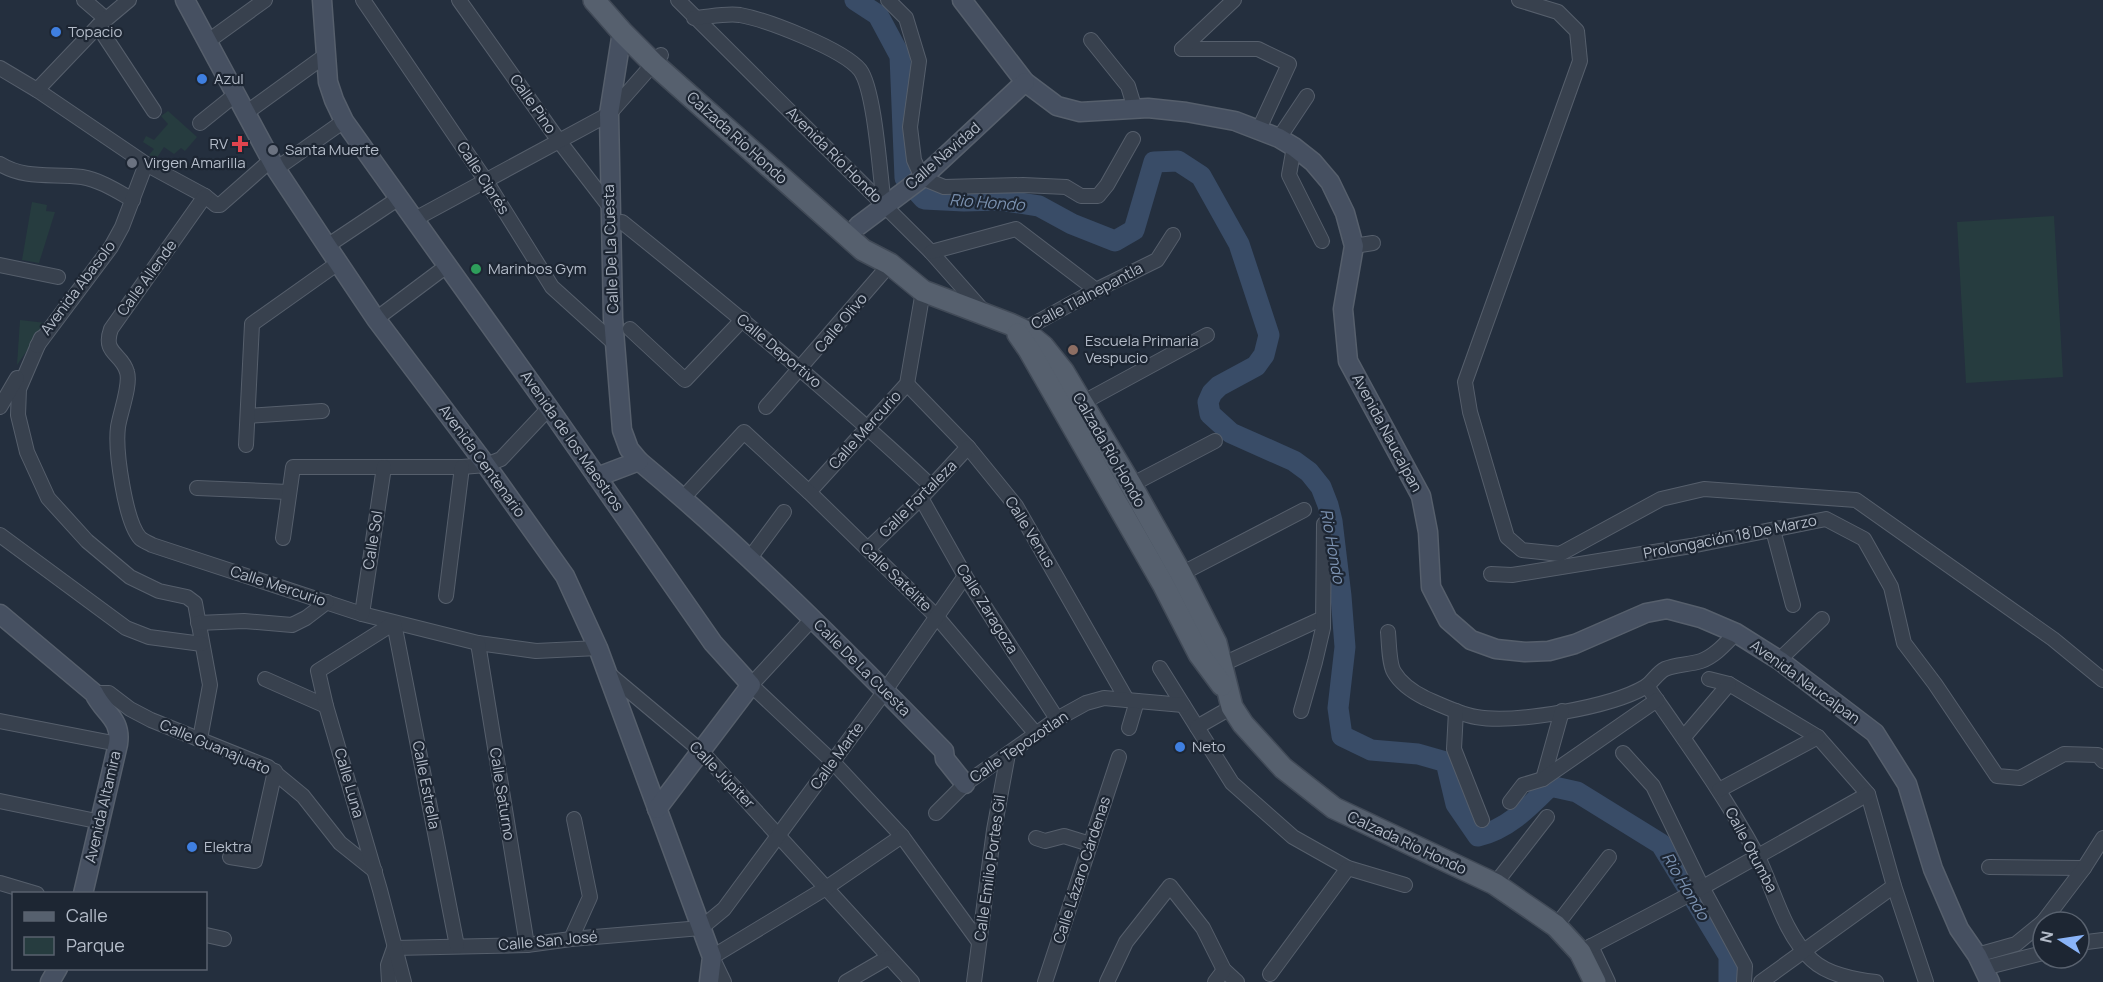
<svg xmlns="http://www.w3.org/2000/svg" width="2103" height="982" font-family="Manrope,sans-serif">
<rect width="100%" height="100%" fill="#242f3e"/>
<!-- green -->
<g fill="#263c3f">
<polygon points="168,111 197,137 185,151 181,148 174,154 164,147 156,159 149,155 154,149 143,142 146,136 154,140 168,124 161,116"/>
<polygon points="32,202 47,205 46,211 55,212 39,263 22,260"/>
<polygon points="2054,216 2063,377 1966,383 1957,222"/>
<polygon points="20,320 46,323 17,365"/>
</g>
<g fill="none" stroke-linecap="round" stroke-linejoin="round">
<!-- river -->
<path stroke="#394c67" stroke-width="21" d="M855,0L878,15L900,56L905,178L924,199L964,201L1000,200L1039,206L1072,224L1115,241L1134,230L1154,162L1178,161L1201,176L1239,244L1269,335L1264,355L1256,366L1219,386L1212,393L1208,402L1210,414L1231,433L1294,461L1309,472L1321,487L1328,505L1332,521L1341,596L1345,647L1338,708L1342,736L1371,750L1418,754L1446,762L1456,804L1478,836C1508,829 1529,807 1550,786L1577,792L1661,844L1729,956V982"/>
<!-- street casing -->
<g stroke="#565f6c" stroke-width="16">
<g id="street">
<polyline points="84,0 106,19"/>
<polyline points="363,0 486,181 552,287 615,344"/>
<polyline points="459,0 559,141 609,206"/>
<polyline points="678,0 931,252 985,313"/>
<polyline points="888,0 906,18 919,61 910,127 914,160 922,178 944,187 1023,185 1066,187 1081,196 1098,196 1107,185 1133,139"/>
<polyline points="1519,0 1558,12 1577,31 1580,61 1465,382 1470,412 1507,537 1522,550 1560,554 1661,499 1704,489 1856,500 2053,639 2103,680"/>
<path d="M694,18C709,17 726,13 740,15C767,20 843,49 860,70C875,90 880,176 884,205"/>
<polyline points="98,26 154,111"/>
<polyline points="1091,40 1128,86 1135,109"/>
<polyline points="207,42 265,0"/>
<polyline points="1182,49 1258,49 1289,64 1259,129"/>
<polyline points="1182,49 1234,0"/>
<polyline points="0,68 37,90 146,164 205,196 216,205 220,205 271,160"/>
<polyline points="37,90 98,26 129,0"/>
<polyline points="246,113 326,55"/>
<polyline points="200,123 236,94"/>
<polyline points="1279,138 1307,96"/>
<polyline points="1294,147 1289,175 1322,241"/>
<path d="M0,164C26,180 53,173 82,177C100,180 117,191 133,200"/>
<polyline points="276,169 344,121"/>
<path d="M205,196L111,329C102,354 122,353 127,372C131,385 120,413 118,427C115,450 125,521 140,538C143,541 149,543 152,545L362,614L478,643L536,651L598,648"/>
<polyline points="415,219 609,114 661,55"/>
<path d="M622,222C728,307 832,393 931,486"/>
<polyline points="327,246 399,198"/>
<polyline points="1354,246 1373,243"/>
<polyline points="931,252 1016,229 1096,290"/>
<polyline points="0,265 58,277"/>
<polyline points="376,319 448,265"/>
<polyline points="630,329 685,380 743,319"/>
<polyline points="1023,330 1096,290 1157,260 1173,235"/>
<polyline points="41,338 19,389 18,415 27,452 48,498 87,541 130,577 159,591 187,597 195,603 210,685 200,739"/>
<polyline points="37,346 111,247 122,227 146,164"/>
<polyline points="907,384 968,447 1016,506 1127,700"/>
<polyline points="1082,403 1207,335"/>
<polyline points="0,407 17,378"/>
<polyline points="766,407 890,264"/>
<polyline points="248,416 322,411"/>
<polyline points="246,445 252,324 338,263"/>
<polyline points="1131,485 1215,441"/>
<polyline points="197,488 288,492"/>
<polyline points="809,492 907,384 923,291"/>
<polyline points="683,498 744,432 809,492 937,617 1036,734"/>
<polyline points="921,498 965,576 1057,719"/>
<polyline points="1773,530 1793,605"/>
<polyline points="0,535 126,628 149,637 202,644"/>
<polyline points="283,538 293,467 462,467 486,465 501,459 549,408"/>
<polyline points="868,549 921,498 968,447"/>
<polyline points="750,558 784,512"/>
<polyline points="1491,574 1512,575 1691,546 1826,519 1864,539 1891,587 1904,643 1935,684 1997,776 2020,778 2064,754 2098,755 2103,761"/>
<polyline points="1175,577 1304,510"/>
<polyline points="446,596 462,467"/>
<polyline points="362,614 384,467"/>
<polyline points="813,618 751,685 833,762 902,836 979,942"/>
<polyline points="198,623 244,621 292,625 306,618 327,602"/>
<path d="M1388,632C1389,642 1389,664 1394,672C1401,684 1413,692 1425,698C1441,705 1459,714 1476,717C1515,724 1611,707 1645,687C1652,683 1657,673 1665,669C1677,664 1689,665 1701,661C1715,656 1725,644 1736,633"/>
<polyline points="478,643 527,945"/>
<polyline points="1779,660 1822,619"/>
<polyline points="1221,665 1323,618"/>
<polyline points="1160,668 1232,783 1293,837 1348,868 1405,885"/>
<polyline points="609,674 701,751 912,982"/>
<polyline points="265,679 326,706"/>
<polyline points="1709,679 1729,684 1818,737 1868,794 1894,886 1926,982"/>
<path d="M1647,686C1686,742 1725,796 1757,855C1774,889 1783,933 1812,960C1827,974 1855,980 1876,982"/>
<polyline points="94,693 109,693 130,709 151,720 268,767 303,796 340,843 375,871"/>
<polyline points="1301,711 1315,662 1323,628 1324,524"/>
<polyline points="1456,711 1454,749 1482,820"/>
<polyline points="0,721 118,744"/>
<polyline points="1197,727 1232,707"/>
<polyline points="1129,728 1137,701"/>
<polyline points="1684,737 1729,684"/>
<polyline points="1623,753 1653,786 1702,887 1745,966 1744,982"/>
<polyline points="1543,779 1562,711"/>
<polyline points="1719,790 1818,737"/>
<polyline points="0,801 101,822"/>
<polyline points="1510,802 1523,785 1543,779 1657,700"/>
<polyline points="936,813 965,784 1057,719 1086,703 1104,698 1183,705"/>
<polyline points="1036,838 1045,841 1064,836 1090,844"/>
<polyline points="230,857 255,861 275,771"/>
<polyline points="1989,867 2084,868"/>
<polyline points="0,883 37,894"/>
<polyline points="1495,884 1547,817"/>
<polyline points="2043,922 2084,868 2103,838"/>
<polyline points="1556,926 1609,857"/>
<polyline points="206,935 224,939"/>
<polyline points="571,939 590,897 574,819"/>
<polyline points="2079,943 2103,940"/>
<polyline points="1591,946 1608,982"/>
<polyline points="1580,952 1696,891 1868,794"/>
<polyline points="1977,955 2016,944 2043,922"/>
<polyline points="1984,968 2043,953"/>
<polyline points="1270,974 1348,868"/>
<polyline points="389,982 388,965 394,948 527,945 571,939 701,928 724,909 882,695 965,576"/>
<polyline points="404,982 380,890 326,706 318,671 394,623 457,946"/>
<polyline points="724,982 712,957 826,888 902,836"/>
<polyline points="846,982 889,957"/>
<polyline points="974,982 994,830 1008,754"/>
<polyline points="1045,982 1119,757"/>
<polyline points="1107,982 1126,942 1170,886 1203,928 1224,970 1237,982"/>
<polyline points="1215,982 1224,970"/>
<polyline points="1761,982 1894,886"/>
</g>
</g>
<!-- secondary casing -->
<g stroke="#565f6c" stroke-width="21">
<g id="secondary">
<polyline points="185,0 276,169 327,246 376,319 486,465 565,576 598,648 712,957 709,982"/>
<polyline points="322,0 328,82 334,100 344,121 549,408 713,643 751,685 657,809"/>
<polyline points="962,0 1025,82 1057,106 1080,112 1148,108 1186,112 1235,121 1279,138 1294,147 1313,162 1330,182 1345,213 1354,246 1343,309 1348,361 1421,496 1428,532 1431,587 1448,620 1471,640 1496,649 1525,652 1549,651 1575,644 1646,613 1667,609 1701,618 1736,633 1779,660 1875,733 1907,784 1933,869 1959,929 1977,955 1990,982"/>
<polyline points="858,226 922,178 1025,82"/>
<path d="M639,461C747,551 846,651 944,751L945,759L965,784"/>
<polyline points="597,477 639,461 629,449 622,430 613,318 609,114 622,32"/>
<path d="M0,614L94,693C103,713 122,718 118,744L83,894"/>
<polyline points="50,982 58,968"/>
</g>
</g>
<!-- primary casing -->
<g stroke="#414a57" stroke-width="24">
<g id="primary">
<polyline points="594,0 622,32 653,63 863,250 890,264 923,291 1010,324 1023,330 1043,346 1063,371 1131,485 1181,574 1216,643 1232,707 1243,724 1283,768 1334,808 1495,884 1556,926 1580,952 1595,982"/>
<polyline points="1018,334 1029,350 1163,584 1199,654 1222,685"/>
</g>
</g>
<!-- street -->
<use href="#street" stroke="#38414e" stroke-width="14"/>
<!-- secondary -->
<use href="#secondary" stroke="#465061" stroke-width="18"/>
<!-- primary -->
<use href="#primary" stroke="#56606e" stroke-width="21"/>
</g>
<!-- markers -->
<g fill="#3f7fe0" stroke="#1d2633" stroke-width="2">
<circle cx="56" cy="32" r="6"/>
<circle cx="202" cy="79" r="6"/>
<circle cx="1180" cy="747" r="6"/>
<circle cx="192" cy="847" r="6"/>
</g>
<path fill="#e0444e" stroke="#1d2633" stroke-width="2" d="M237 135h6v6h6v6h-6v6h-6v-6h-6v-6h6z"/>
<g fill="#6b7280" stroke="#1d2633" stroke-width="2">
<circle cx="273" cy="150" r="6"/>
<circle cx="132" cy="163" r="6"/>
</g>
<circle fill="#2e9e5b" stroke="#1d2633" stroke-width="2" cx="476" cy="269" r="6"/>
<circle fill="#8d6e63" stroke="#1d2633" stroke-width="2" cx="1073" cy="350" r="6"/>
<g text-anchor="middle" stroke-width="4.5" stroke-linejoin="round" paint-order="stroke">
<!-- poi labels -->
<g font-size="15" fill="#b4bcc9" stroke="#1d2633" text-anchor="start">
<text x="68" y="37">Topacio</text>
<text x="214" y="84">Azul</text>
<text x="228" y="149" text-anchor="end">RV</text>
<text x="285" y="155">Santa Muerte</text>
<text x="144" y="168">Virgen Amarilla</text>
<text x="488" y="274">Marinbos Gym</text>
<text x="1085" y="346">Escuela Primaria<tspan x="1085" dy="17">Vespucio</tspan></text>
<text x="1192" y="752">Neto</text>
<text x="204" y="852">Elektra</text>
</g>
<!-- street labels -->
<g font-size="15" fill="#b4bcc9" stroke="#1d2633">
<text transform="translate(533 104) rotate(55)" y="5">Calle Pino</text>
<text transform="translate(737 138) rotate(42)" y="5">Calzada Río Hondo</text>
<text transform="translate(834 155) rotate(45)" y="5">Avenida Río Hondo</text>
<text transform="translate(943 156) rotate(-41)" y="5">Calle Navidad</text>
<text transform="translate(483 178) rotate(57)" y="5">Calle Ciprés</text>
<text transform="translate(611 249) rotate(-92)" y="5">Calle De La Cuesta</text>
<text transform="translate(147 278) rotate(-54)" y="5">Calle Allende</text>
<text transform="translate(78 288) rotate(-53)" y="5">Avenida Abasolo</text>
<text transform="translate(1087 296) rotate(-28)" y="5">Calle Tlalnepantla</text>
<text transform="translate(841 323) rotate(-50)" y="5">Calle Olivo</text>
<text transform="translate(779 351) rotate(40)" y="5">Calle Deportivo</text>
<text transform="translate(865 430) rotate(-48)" y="5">Calle Mercurio</text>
<text transform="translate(1387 433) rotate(62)" y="5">Avenida Naucalpan</text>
<text transform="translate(572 441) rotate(55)" y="5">Avenida de los Maestros</text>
<text transform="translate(1109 450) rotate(60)" y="5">Calzada Río Hondo</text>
<text transform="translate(482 461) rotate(54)" y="5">Avenida Centenario</text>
<text transform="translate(918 499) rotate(-45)" y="5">Calle Fortaleza</text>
<text transform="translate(1030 532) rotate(58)" y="5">Calle Venus</text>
<text transform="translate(1730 537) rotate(-11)" y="5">Prolongación 18 De Marzo</text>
<text transform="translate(373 540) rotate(-81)" y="5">Calle Sol</text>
<text transform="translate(896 577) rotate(44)" y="5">Calle Satélite</text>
<text transform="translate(278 586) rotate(18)" y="5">Calle Mercurio</text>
<text transform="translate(987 609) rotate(58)" y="5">Calle Zaragoza</text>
<text transform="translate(862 668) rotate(45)" y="5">Calle De La Cuesta</text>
<text transform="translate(1805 682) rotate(36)" y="5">Avenida Naucalpan</text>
<text transform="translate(215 747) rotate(23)" y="5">Calle Guanajuato</text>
<text transform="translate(1019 747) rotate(-34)" y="5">Calle Tepozotlan</text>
<text transform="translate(837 756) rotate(-54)" y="5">Calle Marte</text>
<text transform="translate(722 775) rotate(46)" y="5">Calle Júpiter</text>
<text transform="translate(349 783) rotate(74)" y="5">Calle Luna</text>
<text transform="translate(426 785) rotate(79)" y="5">Calle Estrella</text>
<text transform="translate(502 794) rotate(81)" y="5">Calle Saturno</text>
<text transform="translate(103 807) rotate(-77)" y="5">Avenida Altamira</text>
<text transform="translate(1407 843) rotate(25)" y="5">Calzada Río Hondo</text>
<text transform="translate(1751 850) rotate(62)" y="5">Calle Otumba</text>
<text transform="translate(990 868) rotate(-82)" y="5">Calle Emilio Portes Gil</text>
<text transform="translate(1082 870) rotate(-72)" y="5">Calle Lázaro Cárdenas</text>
<text transform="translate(548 941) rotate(-5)" y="5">Calle San José</text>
</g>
<!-- water labels -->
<g font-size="16" font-style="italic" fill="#7c92b1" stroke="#1d2633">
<text transform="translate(987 202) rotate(4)" y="6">Rio Hondo</text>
<text transform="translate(1333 546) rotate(80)" y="6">Rio Hondo</text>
<text transform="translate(1686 886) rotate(59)" y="6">Rio Hondo</text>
</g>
</g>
<!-- legend -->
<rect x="12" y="892" width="195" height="78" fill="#1d2633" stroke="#59626f" stroke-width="1.5"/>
<rect x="24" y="912" width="30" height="9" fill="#56606e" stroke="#59626f" stroke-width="1.5"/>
<text x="66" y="922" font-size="18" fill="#b4bcc9">Calle</text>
<rect x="24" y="937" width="30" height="18" fill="#263c3f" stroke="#59626f" stroke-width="1.5"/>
<text x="66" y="952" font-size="18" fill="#b4bcc9">Parque</text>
<!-- north arrow -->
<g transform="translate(2061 940) rotate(282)"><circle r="28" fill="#1d2633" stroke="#59626f" stroke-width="1.5"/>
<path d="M0-4.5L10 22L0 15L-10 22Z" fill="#8ab4f8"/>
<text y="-9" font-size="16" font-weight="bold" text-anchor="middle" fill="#b4bcc9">N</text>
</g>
</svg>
